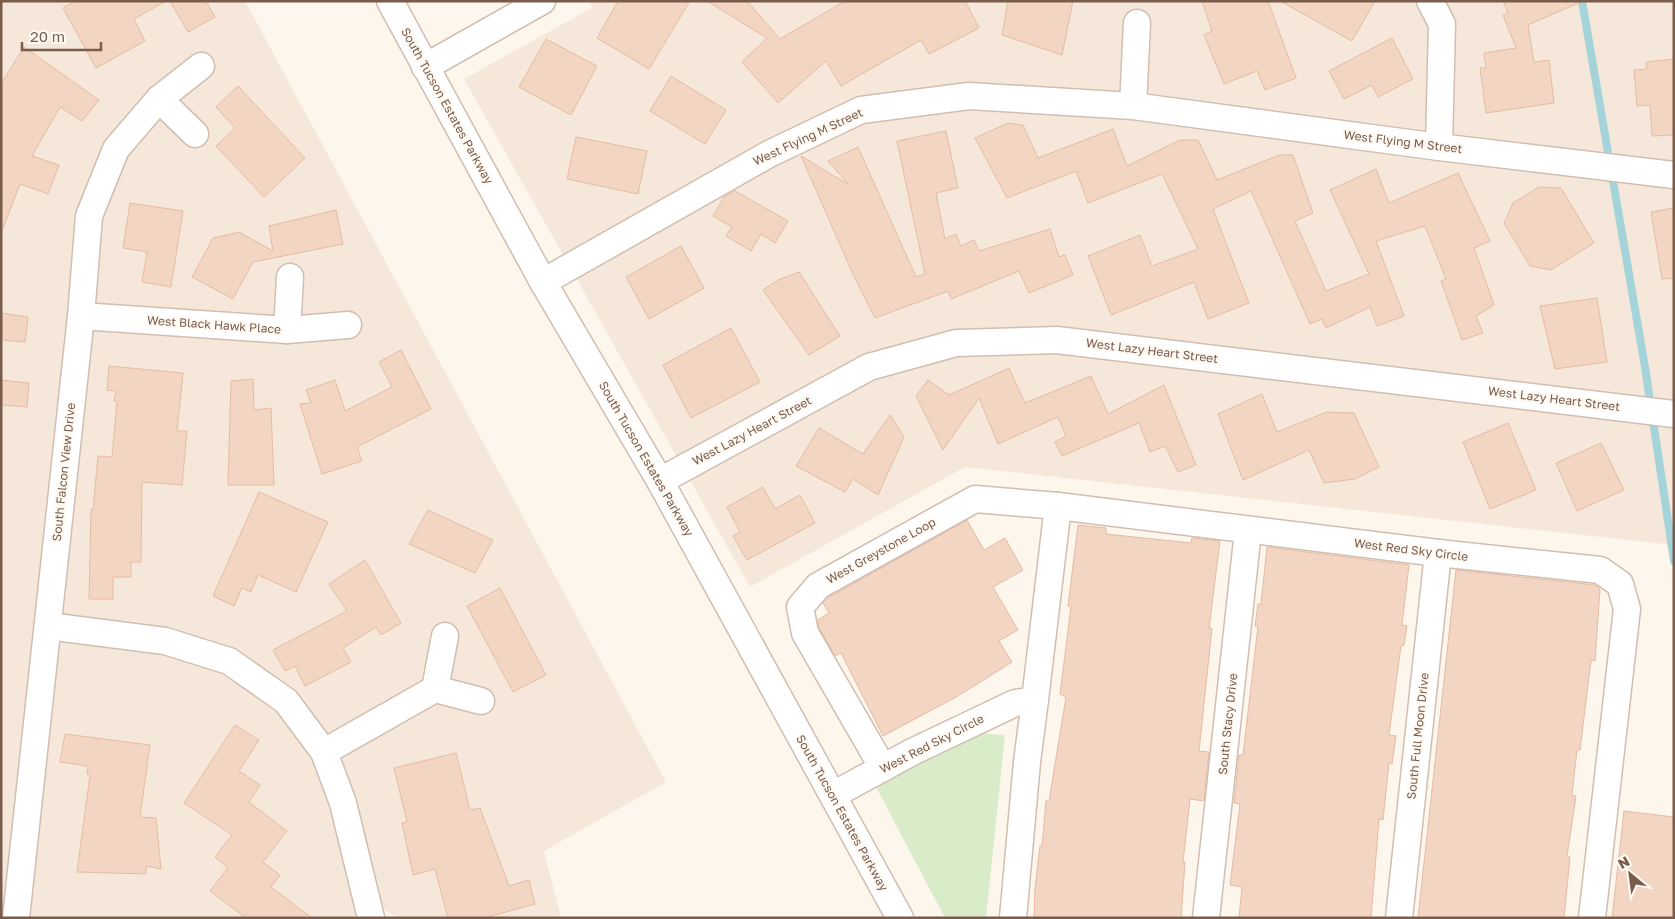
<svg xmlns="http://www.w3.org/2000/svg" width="1675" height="919" font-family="'Golos Text',sans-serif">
<rect width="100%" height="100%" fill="#fdf6ec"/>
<!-- residential -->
<g fill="#f5e8da">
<polygon points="1,1 245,1 666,782 544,851 561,918 397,918 381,907 346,918 1,918"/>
<polygon points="589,1 1674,1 1674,545 965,467 750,587 464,79 592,8"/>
</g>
<!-- green -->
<polygon fill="#d8ecc9" points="976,733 1005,735 986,918 945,918 876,787"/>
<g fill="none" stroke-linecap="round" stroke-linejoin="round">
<!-- stream -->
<polyline stroke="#a5d3da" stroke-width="8" points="1582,1 1645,367 1674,561"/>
</g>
<!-- building -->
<g fill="#f3d5c3" stroke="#e6bba3">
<polygon points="75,1 166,1 134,19 145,41 96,68 63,8"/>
<polygon points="170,1 206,1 215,17 188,32"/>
<polygon points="618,1 690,1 649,69 597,38"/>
<polygon points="707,1 747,1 780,39 845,1 965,1 979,28 929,54 921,40 841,86 826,61 778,103 742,62 767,38"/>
<polygon points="1008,1 1073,1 1062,55 1002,35"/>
<polygon points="1202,1 1268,1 1296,78 1265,90 1257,71 1224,84 1204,35 1212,31"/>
<polygon points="1280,1 1375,1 1352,41"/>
<polygon points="1503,1 1583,1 1528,25 1534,62 1549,60 1554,103 1486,113 1480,68 1486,68 1484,53 1516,48 1503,15 1508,13"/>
<polygon points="1392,38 1413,79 1378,97 1372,85 1344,99 1329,71"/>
<polygon points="546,39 597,66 571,115 519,87"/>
<polygon points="24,47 99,100 82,121 60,107 32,156 59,165 48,194 20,184 3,228 1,228 1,84"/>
<polygon points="1674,59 1674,135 1652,136 1650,105 1637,106 1634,70 1647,69 1646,62"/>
<polygon points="671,76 726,110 705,144 650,111"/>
<polygon points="238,86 305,158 264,197 216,146 235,128 216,107"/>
<polygon points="1008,123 1023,125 1038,158 1113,129 1127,166 1180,140 1198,140 1217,180 1279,155 1293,155 1313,213 1295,221 1326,291 1369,274 1330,190 1376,169 1389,203 1458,173 1490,241 1474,248 1494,305 1476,316 1483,333 1462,340 1441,281 1446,279 1425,226 1376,241 1404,316 1377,326 1370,307 1326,328 1322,319 1310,324 1251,191 1213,209 1249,303 1208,319 1194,282 1111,315 1088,256 1140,235 1152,266 1198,249 1162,174 1088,203 1076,171 1007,198 975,138"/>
<polygon points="946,131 958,188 936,193 945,239 956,234 961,246 974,240 979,251 1050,229 1059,257 1065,255 1073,275 1029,293 1019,271 951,299 948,291 875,318 852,272 801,156 849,185 828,161 858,147 916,277 925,274 897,141"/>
<polygon points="576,137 647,151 638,194 567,179"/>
<polygon points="1539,187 1561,188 1594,243 1551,270 1530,266 1504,223 1513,203"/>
<polygon points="735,191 788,221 775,243 761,234 751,251 726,236 732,227 713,216 724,197"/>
<polygon points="130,203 183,211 171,287 142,282 147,252 123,248"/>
<polygon points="1674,208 1674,278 1662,279 1651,212"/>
<polygon points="336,210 343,244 253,262 233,299 192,277 213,238 239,232 273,251 269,226"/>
<polygon points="681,246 704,288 649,319 626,277"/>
<polygon points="799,272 840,336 809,355 763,290 778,280"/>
<polygon points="1597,298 1607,362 1555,369 1540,306"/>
<polygon points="1,313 28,317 25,342 1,340"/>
<polygon points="731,328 760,382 691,418 663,365"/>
<polygon points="401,350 431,409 357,447 362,461 322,474 300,404 311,403 306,390 335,380 345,411 392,387 379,362"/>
<polygon points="109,366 183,373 177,431 187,431 182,485 142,482 141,562 131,562 131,577 113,577 113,599 89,599 91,509 93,510 98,456 112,457 117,402 114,401 116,391 107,390"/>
<polygon points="1009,368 1025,403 1091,376 1108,414 1164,385 1196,465 1178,472 1165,446 1150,452 1139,423 1062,456 1055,442 1066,436 1058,417 998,444 979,398 943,450 916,396 928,380 949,395"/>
<polygon points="253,379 254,410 271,408 274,485 228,485 231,381"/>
<polygon points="1,380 29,383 27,407 1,405"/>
<polygon points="1262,394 1277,432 1327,412 1354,413 1379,467 1355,479 1324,483 1309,450 1243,480 1218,414"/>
<polygon points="890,415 904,437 878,495 853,479 845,492 796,466 819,428 863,454"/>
<polygon points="1508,423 1536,490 1490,509 1463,442"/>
<polygon points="1601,443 1624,490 1577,511 1556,463"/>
<polygon points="763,487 775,509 800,495 815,523 747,560 733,536 740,532 727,507"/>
<polygon points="259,492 328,522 296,592 258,575 251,592 242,588 234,606 213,596"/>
<polygon points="428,510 493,540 475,573 409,544"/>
<polygon points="967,520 984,550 1005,538 1023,570 993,587 1018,630 999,641 1012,662 958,696 883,736 841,653 835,656 819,628 818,620 829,613 823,603 828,598"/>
<polygon points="1078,525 1106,528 1106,534 1191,543 1192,538 1220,541 1209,628 1212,628 1199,751 1209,752 1204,801 1190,799 1183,862 1185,862 1181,918 1034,918 1035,888 1040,846 1042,846 1046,801 1049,801 1066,697 1060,694 1071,607 1068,606"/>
<polygon points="1267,547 1409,565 1402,625 1407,626 1404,645 1401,646 1389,735 1396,736 1392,764 1389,763 1383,820 1379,819 1371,918 1239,918 1242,887 1230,885 1240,804 1234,803 1239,755 1243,755 1258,626 1255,626 1258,604 1261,604"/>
<polygon points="365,560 401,623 381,635 376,627 343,648 351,662 305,686 295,666 285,671 273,650 347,611 329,584"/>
<polygon points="1456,570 1595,585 1600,589 1595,661 1591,660 1580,750 1577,750 1572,795 1576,796 1567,856 1570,857 1564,918 1418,918"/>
<polygon points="500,588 546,675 513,692 467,606"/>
<polygon points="235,725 259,740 239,771 260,785 249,802 287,831 263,862 280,875 271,887 312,918 246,918 210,891 228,868 215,857 232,835 184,803"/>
<polygon points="65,734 150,745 140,817 156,818 161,869 146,866 146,874 77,872 90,775 87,774 88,766 60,762"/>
<polygon points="456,753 470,810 480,808 509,886 529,880 535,904 484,918 448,918 435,869 413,875 402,823 407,822 394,768"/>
<polygon points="1624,811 1674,817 1674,918 1612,918"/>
</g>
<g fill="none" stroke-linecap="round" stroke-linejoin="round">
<!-- minor casing -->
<g stroke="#d1beb0" stroke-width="29">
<g id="minor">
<polyline points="390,1 543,282 660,481 900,918"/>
<polyline points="1430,1 1442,24 1439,147"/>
<polyline points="425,67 542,1"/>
<polyline points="159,99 195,134"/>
<polyline points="1133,106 1137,23"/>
<polyline points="543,282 769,154 861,110 969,96 1133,106 1439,147 1674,175"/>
<polyline points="81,316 287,330 348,325"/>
<polyline points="287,330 290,277"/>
<polyline points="660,481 869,367 956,343 1057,340 1674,414"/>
<polyline points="48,626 165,641 229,661 286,701 324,752 343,803 371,918"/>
<polyline points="435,689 445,636"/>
<polyline points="324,752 435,689 481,701"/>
<polyline points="883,768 805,633 800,607 818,586 975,499 1058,506 1438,553 1600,570 1620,584 1627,609 1592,918"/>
<polyline points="833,795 912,752 1015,703 1035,700 1058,506"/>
<polyline points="16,918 81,316 89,216 116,149 159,99 201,66"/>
<polyline points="1013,918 1027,762 1035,700"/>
<polyline points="1206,918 1248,531"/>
<polyline points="1399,918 1438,553"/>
</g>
</g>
<!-- minor -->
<use href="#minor" stroke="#fff" stroke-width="26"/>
</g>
<g text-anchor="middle" stroke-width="4.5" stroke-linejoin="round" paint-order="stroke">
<!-- street labels -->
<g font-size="12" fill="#7a5c4d" stroke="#fffaf3">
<text transform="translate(447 106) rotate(61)" y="4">South Tucson Estates Parkway</text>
<text transform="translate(808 137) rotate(-25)" y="4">West Flying M Street</text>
<text transform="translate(1403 142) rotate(7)" y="4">West Flying M Street</text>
<text transform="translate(214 325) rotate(4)" y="4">West Black Hawk Place</text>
<text transform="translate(1152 351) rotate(7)" y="4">West Lazy Heart Street</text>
<text transform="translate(1554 399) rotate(7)" y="4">West Lazy Heart Street</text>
<text transform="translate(752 431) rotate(-28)" y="4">West Lazy Heart Street</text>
<text transform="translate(646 459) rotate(60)" y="4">South Tucson Estates Parkway</text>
<text transform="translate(64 472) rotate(-84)" y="4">South Falcon View Drive</text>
<text transform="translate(1411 550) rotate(7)" y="4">West Red Sky Circle</text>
<text transform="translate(881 551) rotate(-29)" y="4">West Greystone Loop</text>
<text transform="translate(1228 724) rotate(-84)" y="4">South Stacy Drive</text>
<text transform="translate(1418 736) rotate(-84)" y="4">South Full Moon Drive</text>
<text transform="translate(932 744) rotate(-27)" y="4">West Red Sky Circle</text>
<text transform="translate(842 813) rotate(61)" y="4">South Tucson Estates Parkway</text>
</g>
</g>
<!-- border -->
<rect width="1675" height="919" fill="none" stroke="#7a5c4d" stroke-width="5"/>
<!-- north arrow -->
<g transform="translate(1630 874) rotate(331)" stroke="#fffaf3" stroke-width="4" paint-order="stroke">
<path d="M0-4L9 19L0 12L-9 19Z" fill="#7a5c4d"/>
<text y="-8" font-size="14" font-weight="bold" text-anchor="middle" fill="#7a5c4d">N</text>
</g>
<!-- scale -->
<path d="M22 42v8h79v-8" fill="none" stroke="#7a5c4d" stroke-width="2.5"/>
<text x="30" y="42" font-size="15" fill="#7a5c4d" stroke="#fffaf3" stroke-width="4" paint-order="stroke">20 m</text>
</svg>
